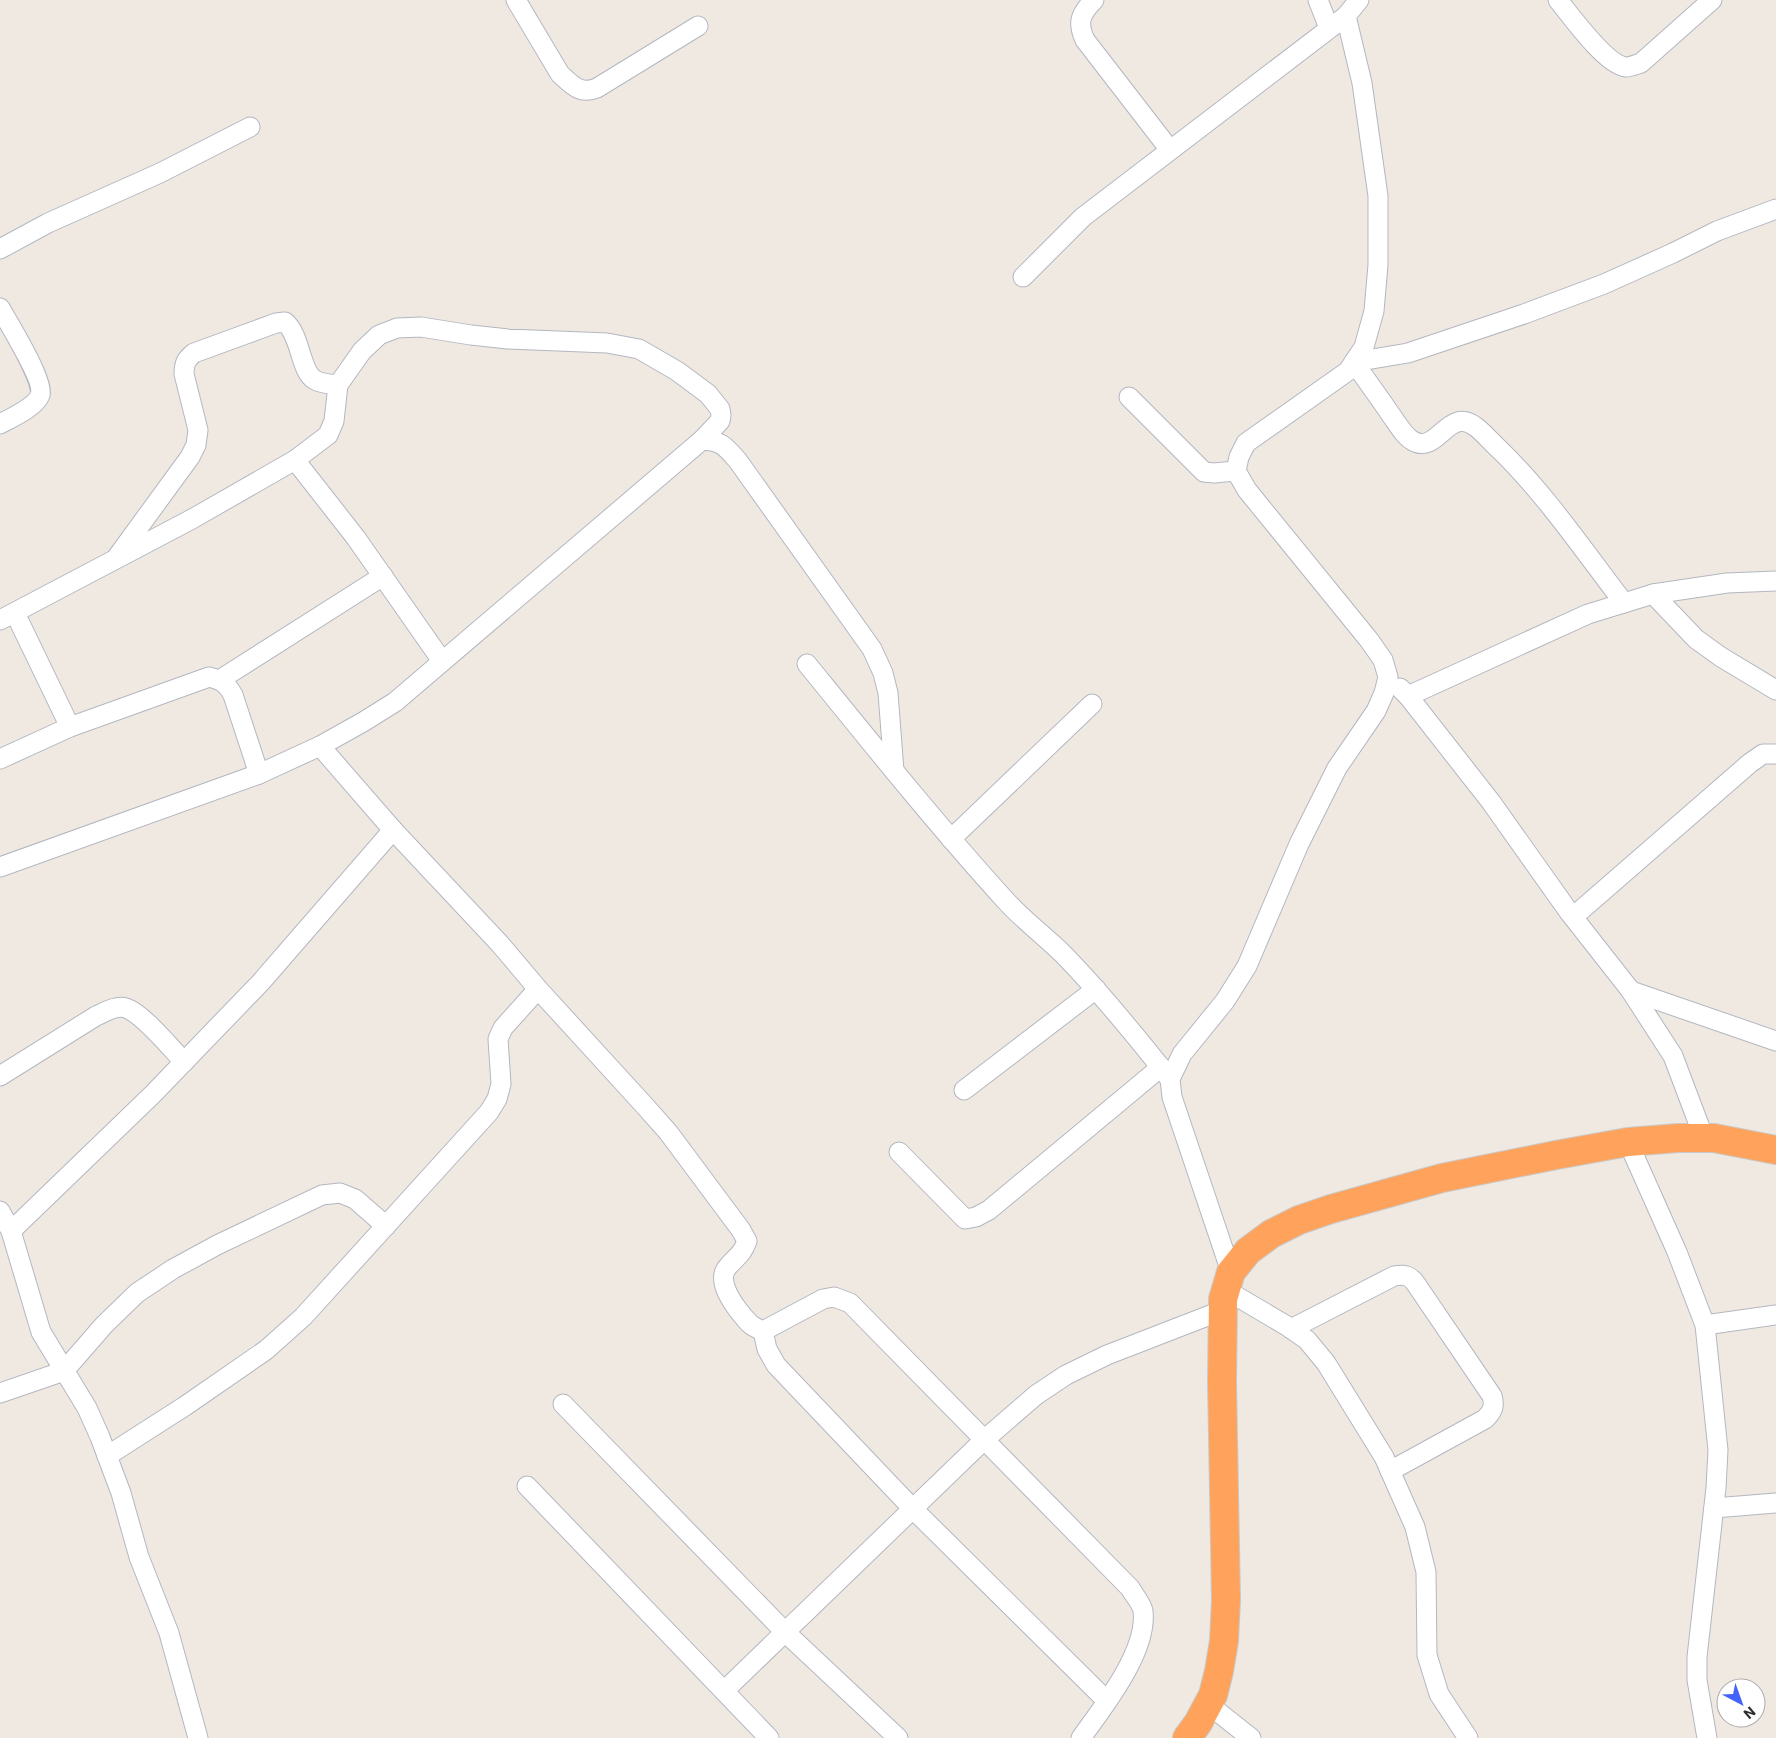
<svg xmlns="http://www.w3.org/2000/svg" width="1776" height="1738" font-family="Roboto,sans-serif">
<rect width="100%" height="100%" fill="#efe9e1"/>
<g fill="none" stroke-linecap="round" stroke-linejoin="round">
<!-- minor casing -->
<g stroke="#b4b7c1" stroke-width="21">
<g id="minor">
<path d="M516,0L560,74C572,85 580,95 597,88L698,26"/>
<path d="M1094,0C1080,14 1077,23 1085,40L1170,150"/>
<polyline points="1318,0 1329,28"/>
<path d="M1558,0C1571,16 1606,65 1626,67C1631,67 1637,64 1641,63L1712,0"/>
<polyline points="0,249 48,223 160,173 250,127"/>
<polyline points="1023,277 1083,217 1346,16"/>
<path d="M0,308C8,322 45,382 40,395C36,407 11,418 0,424"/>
<polyline points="1129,397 1204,472 1214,473 1236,471"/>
<polyline points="295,460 328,435 334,421 338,385 362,351 379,335 397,328 421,327 471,335 508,339 607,343 639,349 677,371 708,394 720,409 721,415 720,421 702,440"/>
<path d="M117,557L190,457L196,445L198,430L184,374C184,364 186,359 194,353L276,323L285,322C301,335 300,372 315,380C322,384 331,384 338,385"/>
<polyline points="1653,594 1696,639 1721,657 1776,690"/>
<path d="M1624,603C1584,551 1547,496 1500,450C1492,443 1484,433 1476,427C1448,405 1438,455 1413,441C1404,436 1397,423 1391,415C1379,397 1366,380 1354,362L1408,353L1524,314L1604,284L1673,253L1717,231L1776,209"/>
<polyline points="15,613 70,727"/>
<polyline points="0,620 192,519 295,460 356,538 442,661"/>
<path d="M807,664C872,744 937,825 1006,901C1024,921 1046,937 1064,955C1102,994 1136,1036 1170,1079"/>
<polyline points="221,679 383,576"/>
<polyline points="1400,688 1408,696 1588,614 1624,603 1653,594 1727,583 1776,581"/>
<polyline points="1408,696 1491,802 1569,912 1631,991 1673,1056 1704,1138"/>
<path d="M320,746L393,830L500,944L538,989L644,1105L668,1132L741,1230L747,1241C742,1256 734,1258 726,1269C716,1285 739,1312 749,1323C753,1327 758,1329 763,1331L823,1299L834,1297L850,1303L1130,1588C1134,1595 1142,1604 1143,1611C1148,1651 1103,1707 1081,1738"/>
<path d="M0,759L70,727L209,677C222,680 227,684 233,695L259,774"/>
<polyline points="951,839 1092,704"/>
<path d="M0,867L259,774L320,746L363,722L395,702L702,440C722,441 725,446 738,461L872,649L883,673L888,693L894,771"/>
<polyline points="1573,917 1750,763 1763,754 1776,754"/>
<polyline points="1631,991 1776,1041"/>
<path d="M0,1076L96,1016C105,1012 116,1005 126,1008C143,1014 171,1048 184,1062"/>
<polyline points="964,1090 1096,989"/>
<polyline points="1628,1142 1677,1252 1705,1325 1718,1450 1716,1488 1697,1657 1697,1680 1707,1738"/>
<polyline points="899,1152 965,1219 976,1217 989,1210 1161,1067"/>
<polyline points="0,1211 11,1231 41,1332 87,1408 100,1437 121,1493 139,1557 169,1633 198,1738"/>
<polyline points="11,1231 153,1094 261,982 393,830"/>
<polyline points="1231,1272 1172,1097 1170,1079 1182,1054 1225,1001 1247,966 1299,844 1337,768 1376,711 1384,693 1388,677 1383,660 1369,640 1247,490 1236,471 1239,457 1246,443 1348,371 1364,347 1374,311 1378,265 1378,196 1362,83 1346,16 1359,0"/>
<polyline points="1226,1290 1287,1326 1307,1340 1326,1363 1384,1457 1415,1527 1426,1572 1427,1655 1439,1694 1468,1738"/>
<polyline points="1705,1325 1776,1315"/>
<path d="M1291,1329L1394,1276C1404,1274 1410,1275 1416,1284L1492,1396C1495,1406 1493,1411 1485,1419L1390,1471"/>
<polyline points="763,1331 767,1349 776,1365 913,1509 1107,1701"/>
<polyline points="0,1393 64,1371 104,1325 137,1293 173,1269 217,1245 322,1195 340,1193 355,1199 386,1226"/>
<polyline points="563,1404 785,1632 898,1738"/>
<polyline points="107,1456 185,1406 266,1350 303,1317 489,1112 497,1099 501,1084 498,1039 503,1028 538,989"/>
<polyline points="527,1486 769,1738"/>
<polyline points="1714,1508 1776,1503"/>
<polyline points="724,1691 984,1440 1036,1395 1066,1375 1107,1355 1223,1310"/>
<polyline points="1208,1704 1251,1738"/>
</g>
</g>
<!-- highway casing -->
<g stroke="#c9c9c9" stroke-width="30">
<polyline id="highway" points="1187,1738 1198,1723 1213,1695 1219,1671 1224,1641 1226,1600 1222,1382 1223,1299 1231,1272 1248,1251 1271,1234 1299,1220 1331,1209 1442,1178 1556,1155 1628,1142 1678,1138 1714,1138 1776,1150"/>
</g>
<!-- minor -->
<use href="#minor" stroke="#fff" stroke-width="19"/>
<!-- highway -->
<use href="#highway" stroke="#ffa35c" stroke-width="28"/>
</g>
<!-- north arrow -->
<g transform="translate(1741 1703) rotate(139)"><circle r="24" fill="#ffffff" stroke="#ababab"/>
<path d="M0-4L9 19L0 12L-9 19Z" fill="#4264fb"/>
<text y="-8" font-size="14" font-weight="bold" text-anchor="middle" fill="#2e2e2e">N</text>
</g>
</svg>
